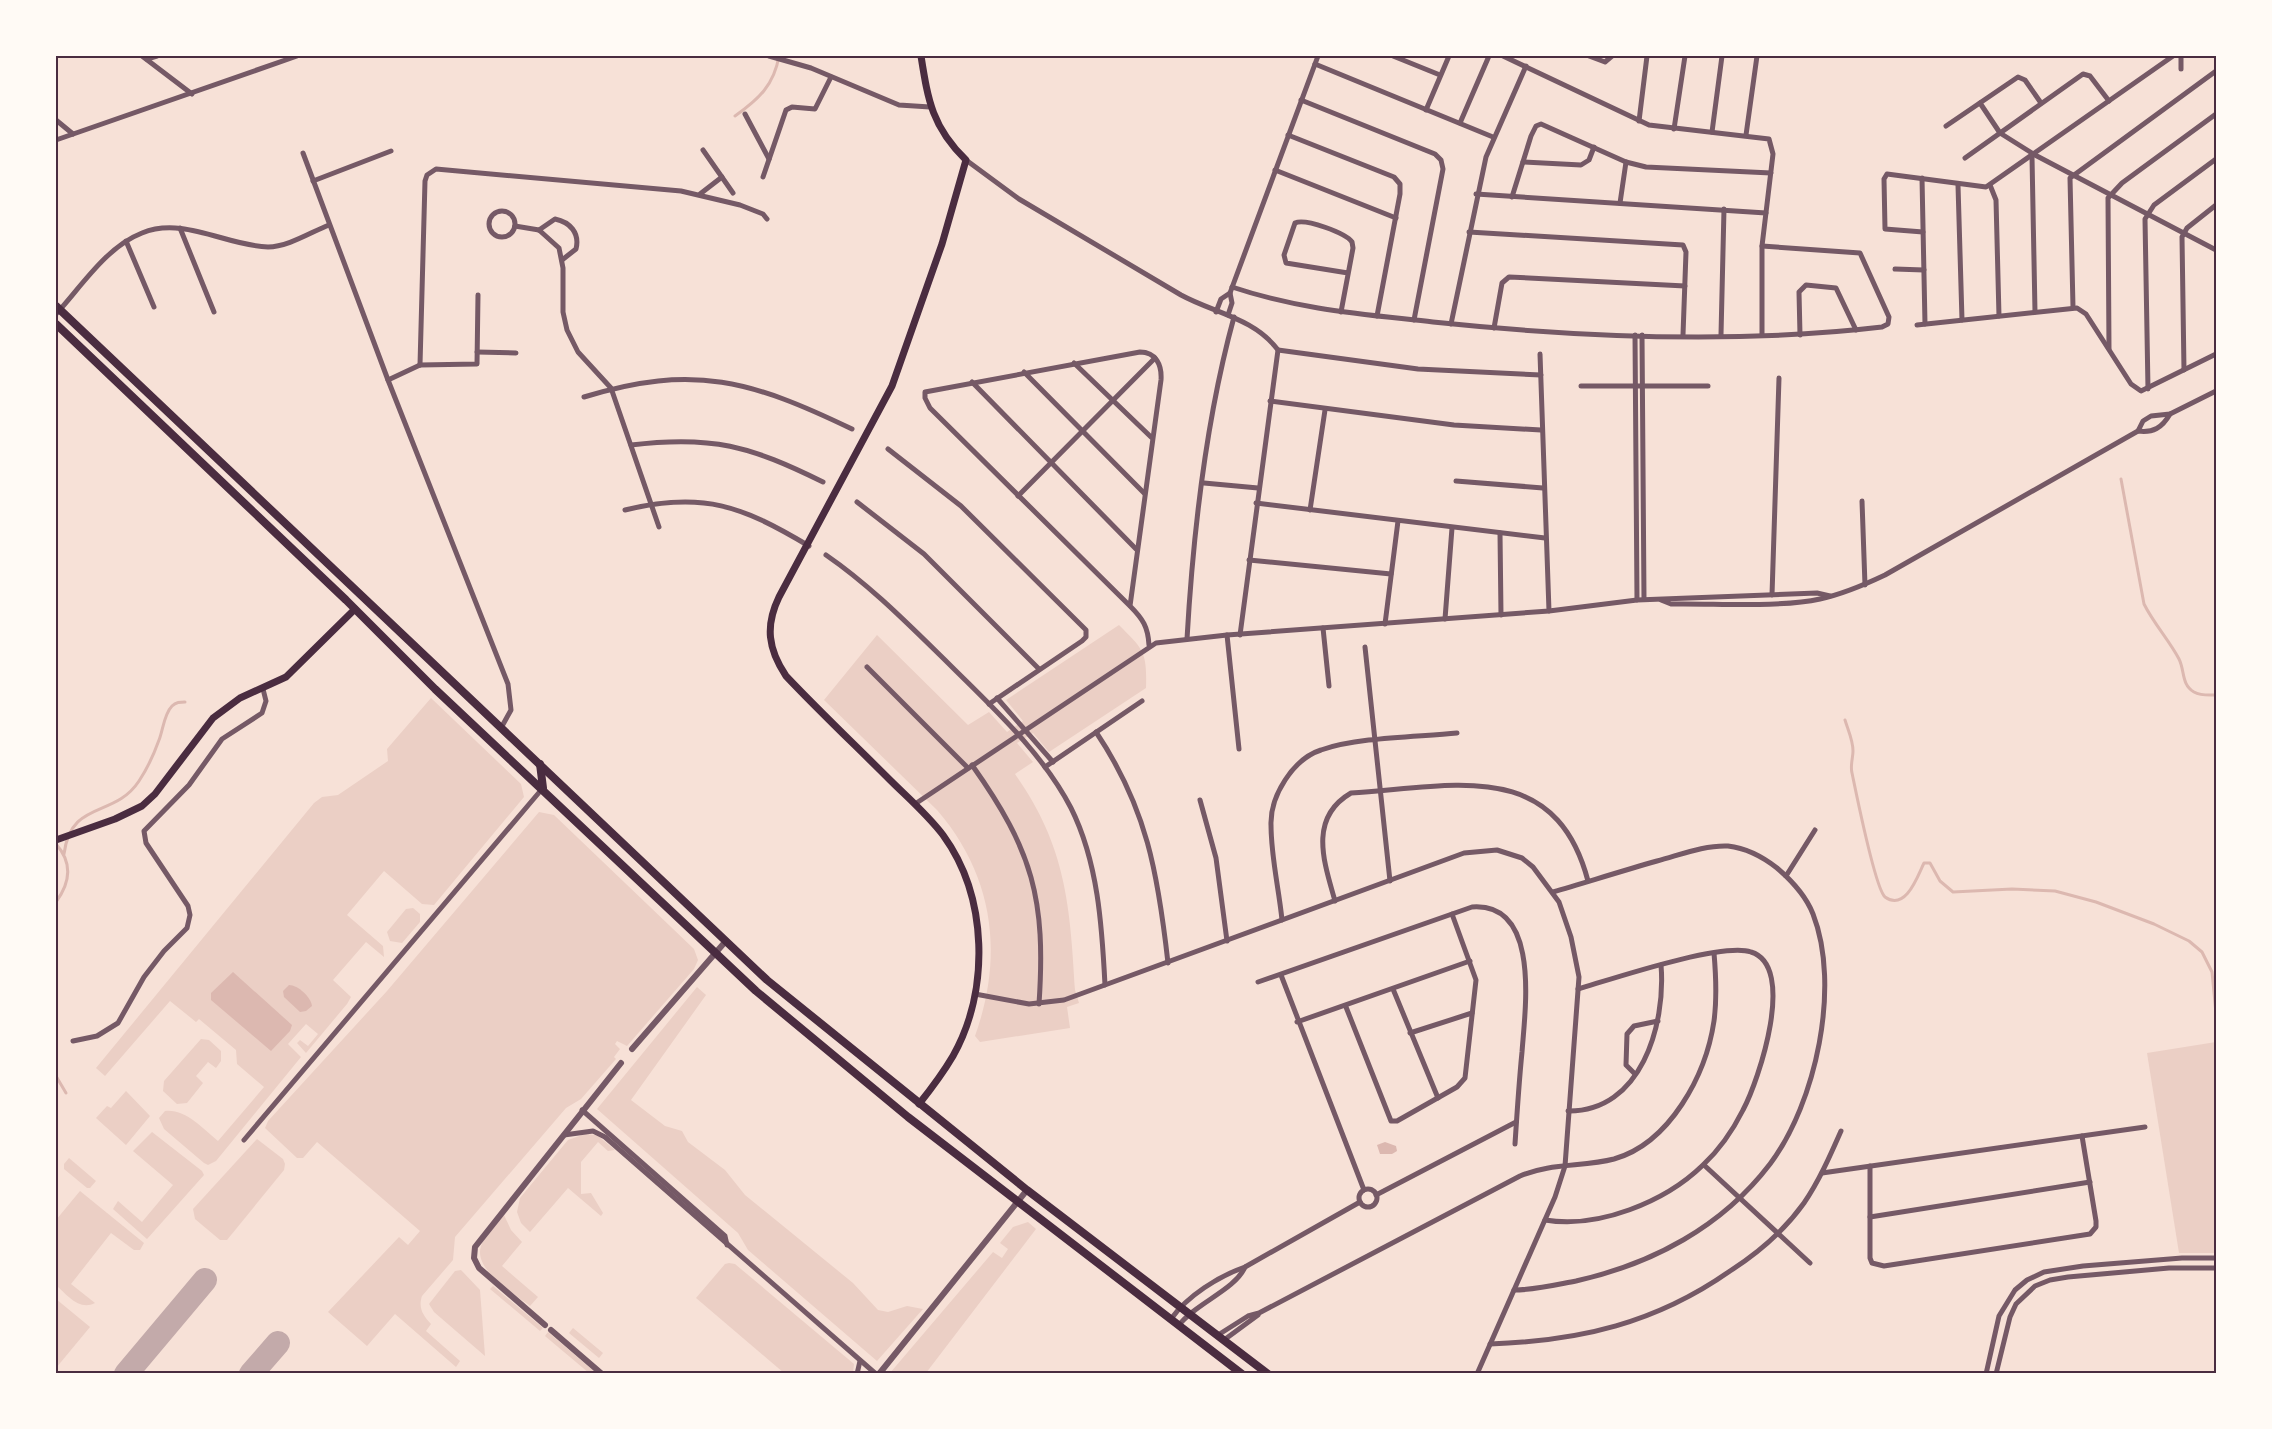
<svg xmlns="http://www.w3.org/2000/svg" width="2272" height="1429" font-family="'Asap Condensed',sans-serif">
<rect width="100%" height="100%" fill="#f7e1d7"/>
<!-- green -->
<g fill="#ebcfc5">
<path d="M1119,625C1144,650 1147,652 1146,688L1049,752L1033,733L1017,743L1033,762L1015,774C1066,846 1070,905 1075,990L1079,1003L1067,1007L1070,1028L980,1042L975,1036C1004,955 994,876 937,810L824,700L877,635L968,725L989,712L1007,732L1023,721L1006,700Z"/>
<path d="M431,698L521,784L524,797L434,905L422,904L384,871L347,915L383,946L384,957L366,942L333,980L351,997L347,1004L306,1053L297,1043L300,1040L308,1046L318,1034L306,1024L288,1044L301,1057L216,1161L208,1165L204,1163L164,1129L159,1118L165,1111C186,1109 202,1128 218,1141L264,1087L237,1064L236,1050L199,1019L196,1022L170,1001L105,1076L96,1068L314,803L322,797L338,795L388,761L387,749Z"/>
<path d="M539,812L554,815L694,949L698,960L694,969L627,1046L617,1041L615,1044L620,1049L614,1057L616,1059L581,1099L566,1108L455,1237L453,1260L422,1296C418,1308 423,1315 431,1324L426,1331L460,1361L456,1367L395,1314L367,1346L328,1312L399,1237L408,1245L420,1231L317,1142L303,1158H297L265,1128L268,1121L387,991Z"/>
<polygon points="413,908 420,914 420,922 402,943 390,941 387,932 406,909"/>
<polygon points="697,987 706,995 631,1100 665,1126 682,1131 688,1142 725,1170 745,1195 853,1283 878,1310 888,1312 907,1306 923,1309 877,1361 748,1250 738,1233 597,1109"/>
<polygon points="201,1039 209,1040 221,1051 221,1061 216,1068 208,1062 196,1076 203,1083 187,1103 177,1104 163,1091 164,1081"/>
<polygon points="2216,1042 2216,1253 2179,1253 2147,1053"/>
<polygon points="126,1091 150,1116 126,1145 96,1118 107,1106 111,1108"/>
<polygon points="152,1132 202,1171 204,1175 147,1239 113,1209 118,1201 142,1222 173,1185 133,1151"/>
<polygon points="585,1134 597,1135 615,1150 608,1151 598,1142 581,1162 581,1194 591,1193 603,1213 601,1216 568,1188 530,1232 521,1223 517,1212 520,1198 568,1140"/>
<polygon points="257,1139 283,1159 285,1164 284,1170 227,1240 220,1240 195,1219 193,1209"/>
<polygon points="69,1158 96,1181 90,1188 87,1188 64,1169 64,1164"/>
<path d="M80,1191L144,1243L140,1250H134L111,1233L71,1284L95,1303C79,1311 67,1295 56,1285V1220Z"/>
<path d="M504,1215L511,1230L522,1242L502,1266L538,1297L530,1306C514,1293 473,1270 481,1246C484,1235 497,1224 504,1215Z"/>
<polygon points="1028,1222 1036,1229 926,1373 890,1373 993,1252 1002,1258 1008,1249 1000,1243 1013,1227"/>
<polygon points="729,1263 735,1264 854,1364 853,1373 784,1373 696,1298 725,1264"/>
<polygon points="461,1270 480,1290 485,1356 434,1312 429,1304 455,1271"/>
<polygon points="493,1286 543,1328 540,1331 490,1289"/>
<polygon points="56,1299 90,1327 56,1368"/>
<polygon points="573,1328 603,1353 599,1358 569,1333"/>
<polygon points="548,1332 596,1373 589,1373 545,1336"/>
</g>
<!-- water -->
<g fill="#dcb8b0">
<polygon points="233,972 292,1025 290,1031 271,1051 211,1000 211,993"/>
<path d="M289,985C298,985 311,997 312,1006L306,1011L300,1012L284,997L283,991Z"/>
<polygon points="1385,1142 1396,1146 1397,1151 1392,1154 1380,1154 1377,1145"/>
</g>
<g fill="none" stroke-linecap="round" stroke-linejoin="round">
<!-- stream -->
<g stroke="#dcb8b0" stroke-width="3">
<path d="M735,116C759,99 774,85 779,56"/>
<path d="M2121,479L2144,604C2154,624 2169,640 2179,659C2185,671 2181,684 2194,692C2201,696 2209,695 2216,695"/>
<path d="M1845,720C1848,730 1853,740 1853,751C1853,758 1850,766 1852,773C1856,792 1875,888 1885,897C1906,912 1918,875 1924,863H1930L1940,881L1953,892L2012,889L2055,891L2096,902L2154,924L2189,941L2202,952L2212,972L2216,1013"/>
<path d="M56,844C73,863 70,883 56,902"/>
<path d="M64,854C71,799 114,819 139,781C147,769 154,754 159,740C163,730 164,714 172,706C176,702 180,702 185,702"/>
<polyline points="56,1076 66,1093"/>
</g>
<!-- taxiway -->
<g stroke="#c3aaaa" stroke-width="24">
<polyline points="126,1374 205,1280"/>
<polyline points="251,1374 278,1343"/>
</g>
<!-- minor -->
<g stroke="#755966" stroke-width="5">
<polyline points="142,56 192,94"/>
<polyline points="769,56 811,68 899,105 930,107"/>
<polyline points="1393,56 1440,75"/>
<polyline points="1503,56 1649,125 1769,139 1773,154 1762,246 1762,335"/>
<polyline points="1589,56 1605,62 1612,56"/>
<polyline points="147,59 157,56"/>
<polyline points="1315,64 1493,137"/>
<polyline points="2181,69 2181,56"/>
<polyline points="1301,100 1435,154 1441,160 1443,169 1414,320"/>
<polyline points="1980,103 2000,133 2035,155 2216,250"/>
<polyline points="1426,110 1449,56"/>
<polyline points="745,114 769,159"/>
<polyline points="56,120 73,134"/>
<polyline points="1639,121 1647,56"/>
<polyline points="1460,123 1489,56"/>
<polyline points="1946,126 2018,77 2025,80 2041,103"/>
<polyline points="1674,129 1685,56"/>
<polyline points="1712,132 1722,56"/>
<polyline points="1288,135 1394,177 1400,184 1400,194 1377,316"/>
<polyline points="1746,135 1757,56"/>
<polyline points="56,140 297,56"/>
<polyline points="703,150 733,193"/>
<polyline points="303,153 388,380 508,684 511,710 501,728"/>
<polyline points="2032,157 2035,312"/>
<polyline points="1965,158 2083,74 2090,76 2109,101"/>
<path d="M966,160L1019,199L1181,295C1214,313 1254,318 1278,350L1240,635"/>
<polyline points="1523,162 1581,165 1589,160 1594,147"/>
<polyline points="1275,170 1396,218"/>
<polyline points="763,177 786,110 792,107 815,109 831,77"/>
<polyline points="1922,178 1925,324"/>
<polyline points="313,181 391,151"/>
<polyline points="1958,185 1962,320"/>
<polyline points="1990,185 1996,200 1999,316"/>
<polyline points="700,194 722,177"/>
<polyline points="1476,194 1766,213"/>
<polyline points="1512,197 1531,136 1536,126 1541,124 1626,162 1646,167 1771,173"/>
<polyline points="1620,203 1626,162"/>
<circle cx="502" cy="224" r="13"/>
<polyline points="515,226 539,230 559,248 563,268 563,312 567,330 578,352 611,388 659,527"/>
<polyline points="180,228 214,312"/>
<path d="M539,230L555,219C570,222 580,233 576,249L562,260"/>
<polyline points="1469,232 1683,245 1686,252 1683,335"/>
<polyline points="1923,232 1885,229 1884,179 1887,174 1986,187 2173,56"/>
<polyline points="126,241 154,307"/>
<polyline points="1895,269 1924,270"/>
<path d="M1232,287C1301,310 1362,314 1433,322C1577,337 1738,344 1882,327L1888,324L1889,317L1860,253L1762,246"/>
<polyline points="2073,307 2070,178 2216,71"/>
<polyline points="1216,312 1221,299 1230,293"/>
<path d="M1341,312L1353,248L1352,242C1346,233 1305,218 1295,223L1284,255L1286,263L1348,273"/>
<path d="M56,314C81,287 106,247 142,233C183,216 227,246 268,247C288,247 311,232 329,225"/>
<polyline points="1228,315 1232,303 1230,293 1318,56"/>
<polyline points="1451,324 1486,157 1526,66"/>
<polyline points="1917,325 2077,308 2086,314 2131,384 2141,391 2216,354"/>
<polyline points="1494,328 1502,283 1509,277 1685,286"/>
<polyline points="1635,335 1637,600"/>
<polyline points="1642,335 1644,599"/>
<polyline points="1721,335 1724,209"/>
<polyline points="1800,335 1799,292 1806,285 1836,288 1856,330"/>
<polyline points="2109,349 2108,198 2122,183 2216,114"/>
<polyline points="1278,350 1418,369 1541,375"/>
<polyline points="477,352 516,353"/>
<polyline points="1540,354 1549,611"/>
<polyline points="1074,363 1151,437"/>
<polyline points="420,365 425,181 427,175 436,169 681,191 740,205 763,214 767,219"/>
<polyline points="420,365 477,364 478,295"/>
<polyline points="2184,370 2182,237 2187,228 2216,205"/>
<polyline points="1024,372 1144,493"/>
<polyline points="388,380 420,365"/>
<polyline points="972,382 1136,549"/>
<polyline points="1581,386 1708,386"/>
<polyline points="2148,389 2145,219 2154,205 2216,159"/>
<path d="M584,397C694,363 752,381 852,429"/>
<polyline points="1270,401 1454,425 1541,430"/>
<polyline points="2138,431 2143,421 2151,416 2170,414 2216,391"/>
<path d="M631,445C712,435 750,446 823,482"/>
<polyline points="888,449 961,506 1086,630 1086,637 1082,641 989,704"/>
<polyline points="1456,481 1543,488"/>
<polyline points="1204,483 1258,488"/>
<polyline points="1018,496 1155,358"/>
<polyline points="1862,501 1865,585"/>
<polyline points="857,502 924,554 1039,669"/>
<polyline points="1256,503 1545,538"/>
<path d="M625,510C703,491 742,506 809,546"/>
<polyline points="1310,510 1325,410"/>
<polyline points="1500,533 1501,615"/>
<path d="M826,555C871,586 909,625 948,663C992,707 1042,752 1071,808C1098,862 1102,926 1105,985"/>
<polyline points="1249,560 1391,574"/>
<polyline points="1772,595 1779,378"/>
<path d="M1661,600L1671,604C1714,603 1779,608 1820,599C1843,594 1864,585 1885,575L2138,431C2153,433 2162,428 2170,414"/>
<path d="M1130,606L1161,380C1162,365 1156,352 1140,352L925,392V398L930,408L1130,606C1143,619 1148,627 1149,645"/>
<polyline points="1445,619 1452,528"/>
<polyline points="1385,624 1398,521"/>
<polyline points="1323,628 1329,686"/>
<polyline points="1227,635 1239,749"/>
<path d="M1187,639C1193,534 1206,419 1234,317"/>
<polyline points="1365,647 1390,881"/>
<polyline points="867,667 968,768"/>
<polyline points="997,698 1053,762"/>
<path d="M1096,732C1147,808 1158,874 1168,963"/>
<path d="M972,765C1033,851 1046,899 1039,1004"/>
<polyline points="1045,767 1142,701"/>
<polyline points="1200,800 1216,858 1227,941"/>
<polyline points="915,804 1156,643 1227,635 1549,611 1637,600 1817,593 1830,596"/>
<polyline points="1786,876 1815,830"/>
<path d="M1335,901C1324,862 1308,818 1351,793C1451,787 1555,756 1588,881"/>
<path d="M1282,920C1279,889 1271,857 1271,825C1270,796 1293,759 1321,750C1358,737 1417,737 1457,733"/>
<polyline points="1281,975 1364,1190"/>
<path d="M1258,982L1472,907C1541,902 1525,1010 1522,1052C1519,1082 1517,1113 1515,1144"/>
<polyline points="1393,989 1438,1098"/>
<polyline points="975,994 1029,1004 1064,1000 1464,853 1497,850 1522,858 1533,867 1559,902 1571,937 1579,977 1565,1166 1555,1197 1477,1374"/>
<polyline points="1346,1007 1391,1121 1397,1121 1457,1087 1465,1078 1476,980 1452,914"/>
<polyline points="1297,1022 1470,961"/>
<polyline points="1410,1033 1472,1013"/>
<polyline points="73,1041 97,1036 118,1023 144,977 164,951 187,928 190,915 188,906 146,843 144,831 189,785 222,739 262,713 266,701 263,689"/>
<polyline points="1635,1074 1626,1065 1627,1034 1634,1026 1658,1021"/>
<polyline points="582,1110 725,1236 727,1245"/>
<path d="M1568,1111C1641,1112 1666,1025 1661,965"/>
<polyline points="564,1135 593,1131 605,1137 876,1374"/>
<polyline points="244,1140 542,789"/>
<polyline points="1704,1165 1810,1263"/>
<polyline points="1870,1166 1870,1258 1872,1263 1884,1266 2090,1234 2096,1227 2096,1221 2082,1136"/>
<polyline points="1822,1173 2145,1127"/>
<circle cx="1368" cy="1198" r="9"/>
<polyline points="1376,1195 1516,1122"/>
<polyline points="1870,1217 2090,1182"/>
<path d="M1545,1220C1598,1229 1665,1202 1703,1165C1719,1150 1733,1130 1743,1110C1759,1080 1797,966 1751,952C1722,942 1612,979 1578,989"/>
<path d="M1514,1290C1535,1290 1555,1285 1576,1281C1652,1264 1722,1227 1770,1164C1816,1103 1841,986 1813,914C1806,896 1791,880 1777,868C1763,857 1745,848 1728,846C1704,845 1680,855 1657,861C1622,871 1587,882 1553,892"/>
<path d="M1171,1319C1187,1296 1219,1276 1245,1267L1360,1202"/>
<path d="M1179,1325C1196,1303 1235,1290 1245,1267"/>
<path d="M1218,1335L1248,1316L1259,1313L1520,1176C1550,1163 1583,1167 1614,1159C1670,1143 1706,1075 1714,1021C1717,999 1716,976 1714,953"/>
<polyline points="1224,1340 1258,1315"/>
<path d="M1490,1344C1580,1341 1656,1323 1730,1271C1758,1253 1784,1231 1804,1203C1819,1181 1830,1156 1841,1131"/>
<polyline points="857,1374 860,1361"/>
<polyline points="1986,1374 1999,1316 2015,1290 2027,1280 2044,1272 2083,1266 2182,1258 2216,1258"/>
<polyline points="1996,1374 2010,1317 2016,1304 2035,1286 2050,1280 2068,1277 2169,1268 2216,1268"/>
</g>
<!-- tertiary -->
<g stroke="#755966" stroke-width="6">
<polyline points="632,1049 725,942"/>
<polyline points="545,1325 479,1268 474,1258 475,1247 621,1063"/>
<polyline points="551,1330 602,1374"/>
<polyline points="879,1374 1027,1190"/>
</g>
<!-- secondary -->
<g stroke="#4a2c40" stroke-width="7">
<polyline points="56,840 115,819 142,806 155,794 213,718 240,698 286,677 355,609"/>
<path d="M919,1104C931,1089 943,1073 953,1056C990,990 988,897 943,835C927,814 907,797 889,779C855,745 819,711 786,676C768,649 765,626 779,597L892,386L942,244L966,160C932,127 928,100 921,56"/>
</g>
<!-- trunk -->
<g stroke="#4a2c40" stroke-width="8">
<polyline points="56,306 767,980 1027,1190 1268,1374"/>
<polyline points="56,324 346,600 435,689 756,991 908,1117 1242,1374"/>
<polyline points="540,764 543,788"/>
</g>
</g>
<!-- border -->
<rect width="2272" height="1429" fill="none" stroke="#fffaf5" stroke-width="114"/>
<rect x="57" y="57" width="2158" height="1315" fill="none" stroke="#4a2c40" stroke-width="2"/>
</svg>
